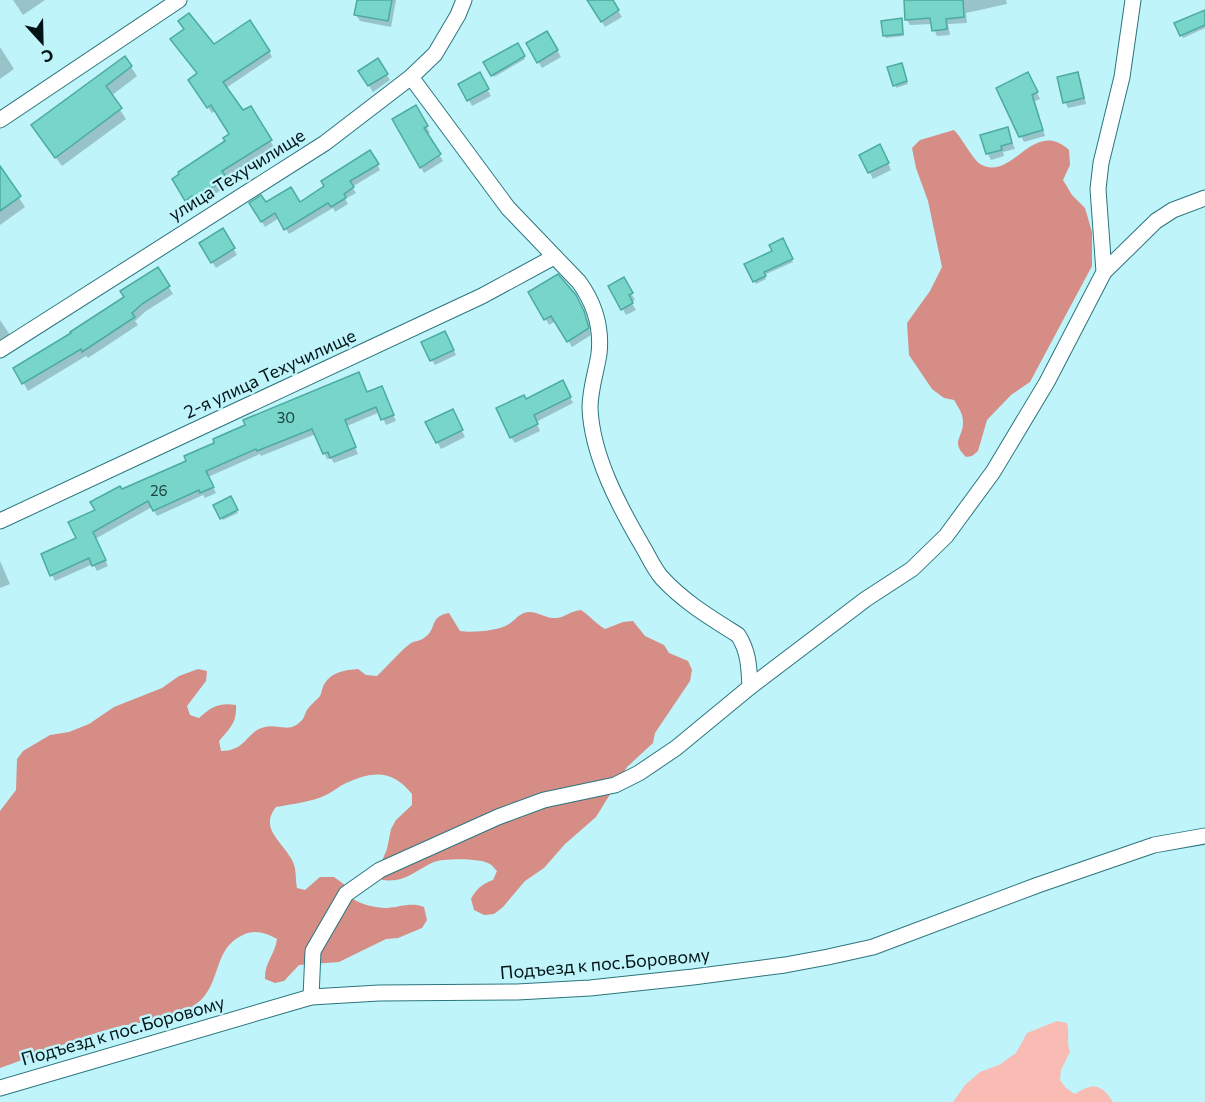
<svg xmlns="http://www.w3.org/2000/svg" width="1205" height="1102" font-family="Commissioner,sans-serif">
<rect width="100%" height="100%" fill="#bff4fb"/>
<!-- green -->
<path fill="#f9bcb5" d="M1057,1021L1067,1023C1070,1033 1066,1042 1070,1052L1061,1070L1060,1080L1066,1088L1075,1094C1093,1082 1102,1084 1113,1102H953L965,1085L980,1072L999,1065L1016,1053L1027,1033Z"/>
<!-- forest -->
<g fill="#d58d86">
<path d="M954,130C962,138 972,158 980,164C1012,183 1033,117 1069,150L1070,165L1063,180L1072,195L1085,208L1092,232V266L1030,382L1011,395L987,420L978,451L972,456L966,457C950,441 963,439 963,422C963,413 958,407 954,400L944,398L932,389L909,355L907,323L930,291L942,267L928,201L916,168L912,148L920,140Z"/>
<path d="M581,610C590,616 595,623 605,629L623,622L633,621L645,636L664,645L669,653L688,661L692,670L690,681L655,733L653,743L627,767L596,817L565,844L544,868L525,881L503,907L494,914L484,915L474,910L471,899C476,889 482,884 493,880L497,871C494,868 493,866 490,864C482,858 444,858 434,862C414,871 406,883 382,880L379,868L387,849L391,829L396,820L412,805V794C392,769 373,771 346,783C339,786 333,792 326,795C311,802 293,804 276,807C259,829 282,841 292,860C297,869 295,878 297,888L305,890L320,877H334L345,885L346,894C356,903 373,908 387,908C401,907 411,902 424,907L427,920L422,928L398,938L386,939L339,962L299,965L284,981L275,983L265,979C264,963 275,955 277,939C266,933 255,929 243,935C212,948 222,986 196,1004C169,1024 143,1020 113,1028C75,1039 37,1055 0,1068V811L16,790L17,759L23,751L50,735L69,732L89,724L114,707L162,688L179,676L198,669L207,671L206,681L187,706L190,715L199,718C211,707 219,702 236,705C237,723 230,728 219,741L221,751C247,751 246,731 265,727C278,724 289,733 300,722C305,718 304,715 307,710C310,705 316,701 320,696C322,692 322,687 325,683C332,672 345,670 358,669L366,675L377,676C389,665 398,653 411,643C415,641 420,641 424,638C438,629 428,617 449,613L460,631C471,633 499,631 509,624C514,621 518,615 524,613C536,609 544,619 555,618C565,618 569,611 581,610Z"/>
</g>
<!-- shadow -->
<g fill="#0003">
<polygon points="13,0 45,0 23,15"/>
<polygon points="359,0 396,0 391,27 360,21 356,15"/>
<polygon points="593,0 611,0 622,17 605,27 590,2"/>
<polygon points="905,0 1006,0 1007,4 966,13 967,23 948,24 950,35 937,36 932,24 910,25 907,20"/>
<polygon points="1205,11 1205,28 1183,38 1176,24"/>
<polygon points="901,20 904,36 886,38 885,36"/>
<polygon points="547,33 561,57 542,68 528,44"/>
<polygon points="517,45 525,59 494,77 485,62"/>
<polygon points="213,46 269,51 272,57 226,88 243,112 250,108 274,147 225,178 229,185 198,205 196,202 190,206 174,180 227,142 231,135 215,111 212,113 193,87"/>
<polygon points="0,47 14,69 0,79"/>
<polygon points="125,58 137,76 111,96 126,119 62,166 39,135"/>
<polygon points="378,61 390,80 373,92 360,72"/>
<polygon points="902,67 908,84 896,88 895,85"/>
<polygon points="479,74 491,96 472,106 460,85"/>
<polygon points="1077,74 1081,80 1086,104 1068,108 1065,102"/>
<polygon points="1031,81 1040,99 1035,101 1045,136 1024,142 1021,136"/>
<polygon points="415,107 430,133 426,134 443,161 424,173 394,119"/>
<polygon points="1007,129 1015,149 1003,152 1004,156 991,160 988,154"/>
<polygon points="370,152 380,170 352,187 356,193 345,199 348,204 335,212 333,208 289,234 279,218 265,227 251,204 299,204 326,187"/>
<polygon points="883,152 891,170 873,179 861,155"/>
<polygon points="0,169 25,207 0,225"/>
<polygon points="223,230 237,255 216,268 201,244"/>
<polygon points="782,240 793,262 764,275 766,279 756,284 746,265 774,252"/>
<polygon points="158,269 173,294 146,311 135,321 138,325 88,358 86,356 28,391 15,368 125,297"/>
<polygon points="623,279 635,300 631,302 636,310 626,315 610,286"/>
<polygon points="530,292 579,304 587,319 591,335 572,347 556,321 549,325"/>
<polygon points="0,320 10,335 0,341"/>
<polygon points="448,337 456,355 435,365 432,360"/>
<polygon points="562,382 573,403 536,422 540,431 515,443 511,437 526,401"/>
<polygon points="367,393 384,393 396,421 386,425 380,412 347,426 358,454 334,463 331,458 327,459 316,434 261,456 260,454 208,477 216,493 205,498 203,495 157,516 152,507 95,539 108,566 97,571 93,564 55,581 52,575 97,511 121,491"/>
<polygon points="455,417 465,437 441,449 427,423"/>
<polygon points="230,498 238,513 223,520 215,506"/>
<polygon points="0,561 10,584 0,588"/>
</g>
<!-- building -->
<g fill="#77d5ca" stroke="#4caba1" stroke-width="1.5">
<polygon points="357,0 392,0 388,21 354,15"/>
<polygon points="587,0 613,0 619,10 601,22"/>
<polygon points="904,0 963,0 964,17 946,19 947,29 932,31 930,18 905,20"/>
<polygon points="1205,10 1205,25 1180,36 1174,23"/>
<polygon points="189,13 214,44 250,20 270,51 223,82 243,110 251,106 272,140 222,171 227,178 194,199 192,196 185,201 172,179 179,174 178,172 225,141 223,138 229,134 211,105 207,108 188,80 197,73 170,39 184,29 178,21"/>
<polygon points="902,18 903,34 883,36 881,21"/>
<polygon points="547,31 558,50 537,63 526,43"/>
<polygon points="518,43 525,56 491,76 483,62"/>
<polygon points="125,56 132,66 106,86 122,108 55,158 31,125"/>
<polygon points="378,58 388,74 368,86 358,71"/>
<polygon points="902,63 907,81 893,86 887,67"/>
<polygon points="480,72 489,89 467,101 458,84"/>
<polygon points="1028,72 1038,92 1032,95 1043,130 1019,137 996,88"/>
<polygon points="1078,72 1084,98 1063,103 1057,77"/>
<polygon points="416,105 428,126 424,128 441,154 420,168 392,119"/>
<polygon points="1008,127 1012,143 1001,146 1002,150 986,154 980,135"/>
<polygon points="880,144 889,163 868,173 859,155"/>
<polygon points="370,150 379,164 350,181 354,187 344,194 346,198 331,207 328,203 284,230 275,213 261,222 249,203 261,195 266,202 291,187 300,202 324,186 321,181"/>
<polygon points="0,166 21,196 0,211"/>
<polygon points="223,228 235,248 211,263 199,243"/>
<polygon points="783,238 793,259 764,272 766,276 753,282 744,264 772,251 769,245"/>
<polygon points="158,267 170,286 142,304 132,313 135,317 82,352 81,349 22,384 13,368 71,333 70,332 124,297 120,291"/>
<polygon points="558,274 576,295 584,311 589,328 567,342 551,316 544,320 528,292"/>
<polygon points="624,277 633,293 629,295 633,303 621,310 608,286"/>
<polygon points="445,331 454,350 430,361 421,342"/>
<polygon points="359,372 367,392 382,386 394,415 381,420 376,407 345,420 356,447 330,458 328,452 323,454 312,429 257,451 256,449 206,471 214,487 200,493 199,490 153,511 148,501 93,532 106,560 92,566 89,558 50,576 41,554 76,538 68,522 95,510 90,502 120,486 122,489 186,461 184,456 214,443 213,439 245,425 243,420"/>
<polygon points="563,380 571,397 534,415 538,424 510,438 496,408 524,395 526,399"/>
<polygon points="453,409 463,430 436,443 425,422"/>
<polygon points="231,496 238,510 220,519 213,505"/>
</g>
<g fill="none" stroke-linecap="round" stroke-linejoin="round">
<!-- minor casing -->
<g stroke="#2c757e" stroke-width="17">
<g id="minor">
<path d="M411,77L508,208L579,282C595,304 602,327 599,354C596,373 590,389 590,408C592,456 619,506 643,547C649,557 654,569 662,578C684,602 711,618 738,635C749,652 749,668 750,687"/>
<polyline points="0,120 179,0"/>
<polyline points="1104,272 1156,221 1173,210 1205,198"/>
<polyline points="0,350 325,143 411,77 435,54 458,15 464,0"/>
<polyline points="0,521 482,296 554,257"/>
<polyline points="311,997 313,951 346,894 380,870 498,817 544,800 615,785 639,773 676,748 750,687 866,599 912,569 946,536 993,472 1047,382 1104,272 1098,189 1101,163 1122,77 1133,0"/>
<polyline points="0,1088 311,997 379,993 517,992 590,988 693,977 785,965 828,957 873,947 1038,885 1154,845 1205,836"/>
</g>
</g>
<!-- minor -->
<use href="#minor" stroke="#fff" stroke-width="15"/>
</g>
<g text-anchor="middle" stroke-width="5" stroke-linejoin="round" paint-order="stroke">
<!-- number labels -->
<g font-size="15" fill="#1f4443">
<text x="286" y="423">30</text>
<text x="159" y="496">26</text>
</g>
<!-- street labels -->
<g font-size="18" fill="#021416" stroke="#bff4fb">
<text transform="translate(237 175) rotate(-32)" y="6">улица Техучилище</text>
<text transform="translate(270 374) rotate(-25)" y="6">2-я улица Техучилище</text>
<text transform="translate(605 964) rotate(-5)" y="6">Подъезд к пос.Боровому</text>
<text transform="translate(123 1031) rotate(-16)" y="6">Подъезд к пос.Боровому</text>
</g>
</g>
<!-- north arrow -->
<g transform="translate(42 42) rotate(158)" stroke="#bff4fb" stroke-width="4.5" paint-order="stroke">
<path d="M0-4.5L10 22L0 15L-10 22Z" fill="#021416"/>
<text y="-9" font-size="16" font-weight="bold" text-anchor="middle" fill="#021416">С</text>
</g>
</svg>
